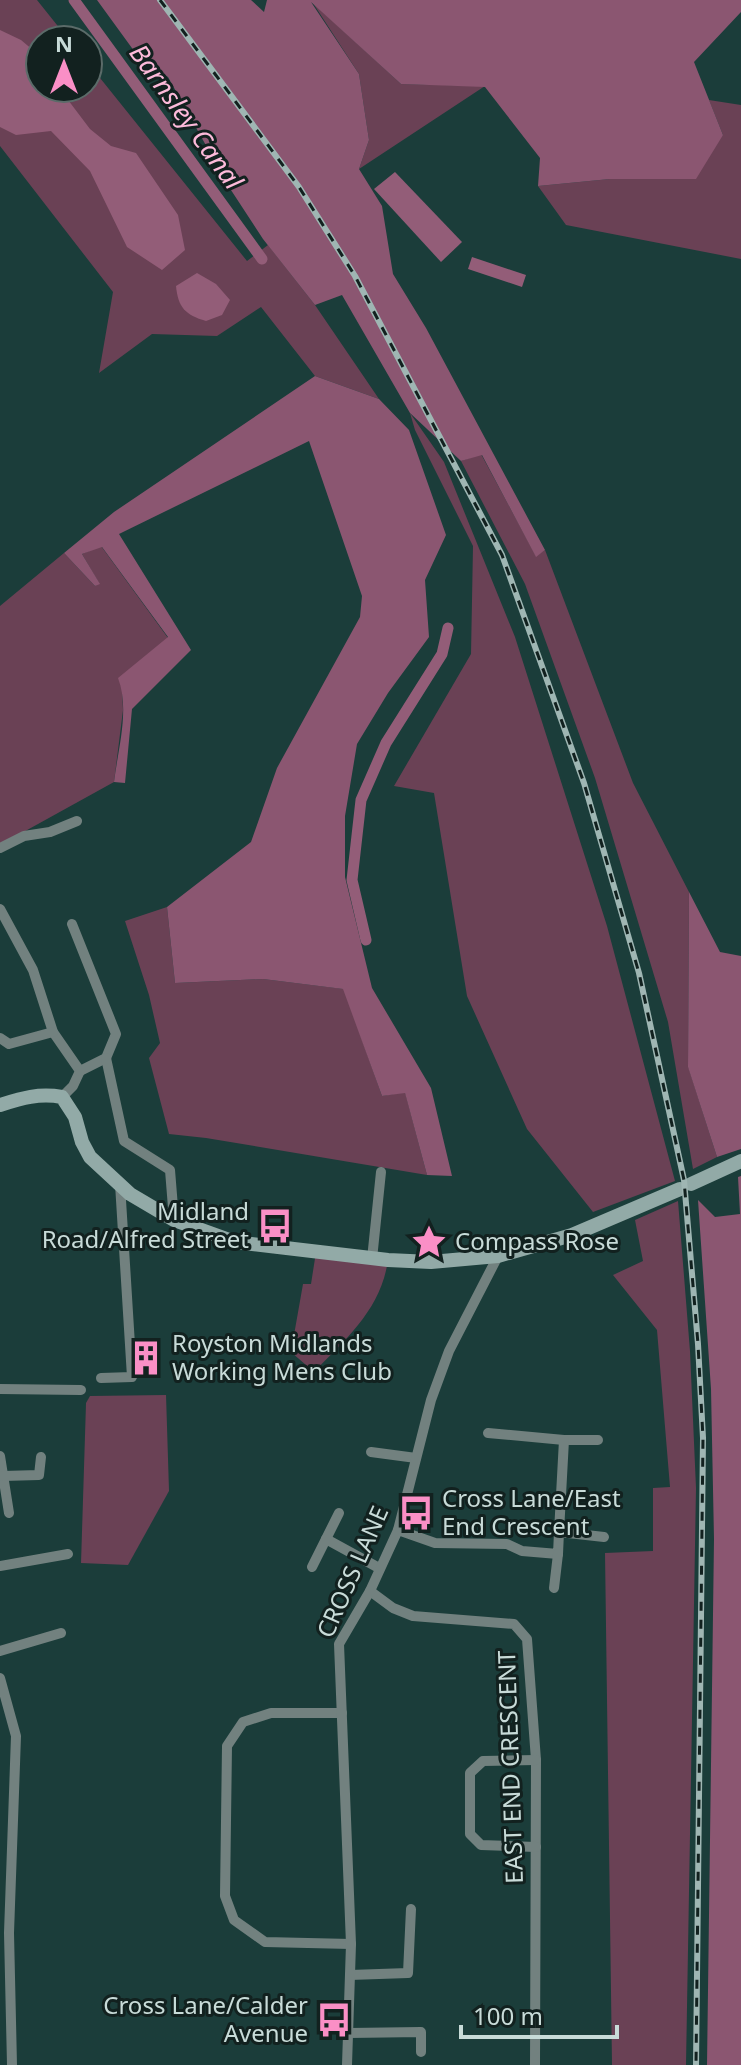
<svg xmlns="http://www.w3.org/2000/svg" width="741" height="2065" font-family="'Noto Sans',sans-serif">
<rect width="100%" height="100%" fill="#1b3d3a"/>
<!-- green -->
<g fill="#6a4155">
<polygon points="0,0 37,0 69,40 40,40 40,88 88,88 88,63 247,261 268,245 315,305 379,399 315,376 261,307 217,336 152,334 99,373 113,292 0,146"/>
<polygon points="313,3 401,84 485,86 359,169 369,140 359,74"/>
<polygon points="709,100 741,105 741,259 566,225 538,186 610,179 723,135"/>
<polygon points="410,413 444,462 515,637 607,926 675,1181 593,1212 527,1129 467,996 434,793 394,786 471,654 473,546 415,430"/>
<polygon points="481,454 536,556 545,550 633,783 689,892 688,1066 717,1157 693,1169 668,1022 595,778 525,584 461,461"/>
<polygon points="101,546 168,638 122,688 123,710 114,782 0,845 0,606 64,553 95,586 99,583 82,554"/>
<polygon points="167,907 175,983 263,979 344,989 382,1096 405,1092 427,1175 206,1138 169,1134 149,1058 160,1043 149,995 125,921"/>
<polygon points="678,1201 690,1351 696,1488 686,2065 612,2065 605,1553 653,1551 653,1488 670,1487 657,1330 613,1275 643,1261 635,1220"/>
<path d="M316,1252L388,1260C381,1309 347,1338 314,1372L291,1352L303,1284H311Z"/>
<polygon points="166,1395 169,1491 128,1565 81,1563 86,1403 90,1396"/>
</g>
<!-- forest -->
<g fill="#8b5671">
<polygon points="97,0 251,0 264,12 267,0 741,0 741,12 694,62 723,135 696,179 610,179 538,186 540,158 485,87 401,84 311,2 359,74 369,140 359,169 382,206 393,274 426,328 545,550 536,557 482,455 461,461 410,413 342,295 315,305 263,239 229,187 168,77 137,55"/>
<path d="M315,376L379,399L409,430L446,535L425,580L429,637L388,693L357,744L345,816V877L372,988L431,1088L452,1176L427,1175L405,1093L382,1096L343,989L263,979L175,983L167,907L251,842L277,768L360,617L362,596L309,441L119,534L191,650L132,709L125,783L114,782C118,749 130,709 118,678L168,637L102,547L82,554L100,584L95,586L64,553L114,512Z"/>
<polygon points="689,892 720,952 741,956 741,1149 717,1157 688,1067"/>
<polygon points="741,1176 741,2065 707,2065 714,1539 711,1389 698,1200 715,1217 740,1214 738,1177"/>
</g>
<!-- water -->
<g fill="#935d78">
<polygon points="0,30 21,40 40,56 40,88 59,88 90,129 111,146 136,153 178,215 185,250 162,270 127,247 90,171 51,131 16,135 0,127"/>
<polygon points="395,172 462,242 441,262 374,189"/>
<polygon points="472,257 526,275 522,287 468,269"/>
<path d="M197,273L216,284L230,300L222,315L206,321C185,315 178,307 176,286Z"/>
</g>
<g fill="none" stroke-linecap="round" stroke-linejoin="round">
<!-- canal -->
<g stroke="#935d78" stroke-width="11">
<polyline points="74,0 262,259"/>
<polyline points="366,940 352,880 361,800 386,743 442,654 448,628"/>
</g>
<!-- minor -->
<g stroke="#72817f" stroke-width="10">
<polyline points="0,848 24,836 50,832 77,821"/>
<polyline points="0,909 33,970 53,1032 80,1071 73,1086 62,1097"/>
<polyline points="72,924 116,1034 106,1058 80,1071"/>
<polyline points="0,1038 9,1044 53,1032"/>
<polyline points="106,1058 124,1141 170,1170 174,1220"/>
<polyline points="372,1259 381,1172"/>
<polyline points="101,1378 132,1377 120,1184"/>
<polyline points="0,1389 81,1390"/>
<polyline points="488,1433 564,1440 598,1440"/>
<polyline points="371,1452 416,1458"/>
<polyline points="0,1456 9,1513"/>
<polyline points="3,1476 39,1475 41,1457"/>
<polyline points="398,1530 435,1543 507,1544 522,1551 558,1554 559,1532 604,1537"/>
<polyline points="559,1532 564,1440"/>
<polyline points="326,1539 379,1568"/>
<polyline points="0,1566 68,1554"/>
<polyline points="312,1567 339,1513"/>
<polyline points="554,1588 558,1554"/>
<polyline points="370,1591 393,1608 413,1616 514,1624 527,1639 536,1760 535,2065"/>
<polyline points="0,1651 61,1633"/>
<polyline points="0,1678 16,1736 9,1933 12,2065"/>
<polyline points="342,1713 271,1713 243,1722 227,1746 225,1896 234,1920 265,1942 351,1944"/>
<polyline points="536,1760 483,1761 470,1773 470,1834 481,1845 536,1847"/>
<polyline points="350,1975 408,1973 411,1909"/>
<polyline points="349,2033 421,2032 421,2052"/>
<polyline points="347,2065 351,1944 339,1644 370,1591 398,1530 431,1400 449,1351 498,1256"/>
</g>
<!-- secondary -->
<g stroke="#92aaa7" stroke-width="14">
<path d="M0,1105C22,1098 39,1093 62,1097L75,1117L82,1142L90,1157L130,1194L174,1220L235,1242L388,1260L431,1262L498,1256L572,1235L680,1189"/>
<polyline points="691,1184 741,1161"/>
</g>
<!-- rail casing -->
<g stroke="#9fb6b3" stroke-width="6">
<polyline id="rail" points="160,0 299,187 355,276 502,555 584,783 639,973 684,1180 698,1344 703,1438 696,2065"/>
</g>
<!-- rail -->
<use href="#rail" stroke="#12211f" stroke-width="3" stroke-dasharray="9" stroke-linecap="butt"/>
</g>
<!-- icons -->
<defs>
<g id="bus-bare" transform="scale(2.76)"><path d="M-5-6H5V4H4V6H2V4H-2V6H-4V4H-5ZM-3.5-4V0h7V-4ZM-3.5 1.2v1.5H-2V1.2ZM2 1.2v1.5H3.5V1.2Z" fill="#fa8fc6" stroke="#12211f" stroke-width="2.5" paint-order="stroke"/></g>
<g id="sight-bare" transform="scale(2.76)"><path d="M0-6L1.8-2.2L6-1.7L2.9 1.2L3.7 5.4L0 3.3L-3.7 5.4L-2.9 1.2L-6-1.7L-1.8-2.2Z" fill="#fa8fc6" stroke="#12211f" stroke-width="2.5" paint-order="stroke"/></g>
<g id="building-bare" transform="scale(2.76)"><path d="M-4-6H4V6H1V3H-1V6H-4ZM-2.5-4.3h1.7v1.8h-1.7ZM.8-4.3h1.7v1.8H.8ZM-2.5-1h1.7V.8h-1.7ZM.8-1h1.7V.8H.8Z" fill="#fa8fc6" stroke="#12211f" stroke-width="2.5" paint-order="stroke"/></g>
</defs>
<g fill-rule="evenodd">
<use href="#bus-bare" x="275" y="1226"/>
<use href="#sight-bare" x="429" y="1242"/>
<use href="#building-bare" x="146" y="1358"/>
<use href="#bus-bare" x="416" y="1513"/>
<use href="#bus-bare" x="334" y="2020"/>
</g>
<g text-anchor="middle" stroke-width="6" stroke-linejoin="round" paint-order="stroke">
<!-- poi labels -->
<g font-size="24" fill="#c8dbd8" stroke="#12211f" text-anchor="start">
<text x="249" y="1220" text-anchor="end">Midland<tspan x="249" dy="28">Road/Alfred Street</tspan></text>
<text x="455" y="1250">Compass Rose</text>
<text x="172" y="1352">Royston Midlands<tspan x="172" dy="28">Working Mens Club</tspan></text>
<text x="442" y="1507">Cross Lane/East<tspan x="442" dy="28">End Crescent</tspan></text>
<text x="308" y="2014" text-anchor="end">Cross Lane/Calder<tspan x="308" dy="28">Avenue</tspan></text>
</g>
<!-- street labels -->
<g font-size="24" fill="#c8dbd8" stroke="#12211f">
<text transform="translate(353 1572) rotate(-66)" y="8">CROSS LANE</text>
<text transform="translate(511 1767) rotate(-92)" y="8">EAST END CRESCENT</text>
</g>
<!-- water labels -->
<g font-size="26" font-style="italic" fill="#fdbada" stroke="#12211f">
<text transform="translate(186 117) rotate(54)" y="9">Barnsley Canal</text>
</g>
</g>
<!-- north arrow -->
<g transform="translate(64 64)"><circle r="38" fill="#12211f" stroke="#5b6b69" stroke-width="2"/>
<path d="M0-6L14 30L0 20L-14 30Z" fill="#fa8fc6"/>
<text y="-12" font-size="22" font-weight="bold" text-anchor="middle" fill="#c8dbd8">N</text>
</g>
<!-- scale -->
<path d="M461 2025v12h156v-12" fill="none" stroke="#c8dbd8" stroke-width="4"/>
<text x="473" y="2025" font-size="24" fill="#c8dbd8" stroke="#12211f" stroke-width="6" paint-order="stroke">100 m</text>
</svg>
